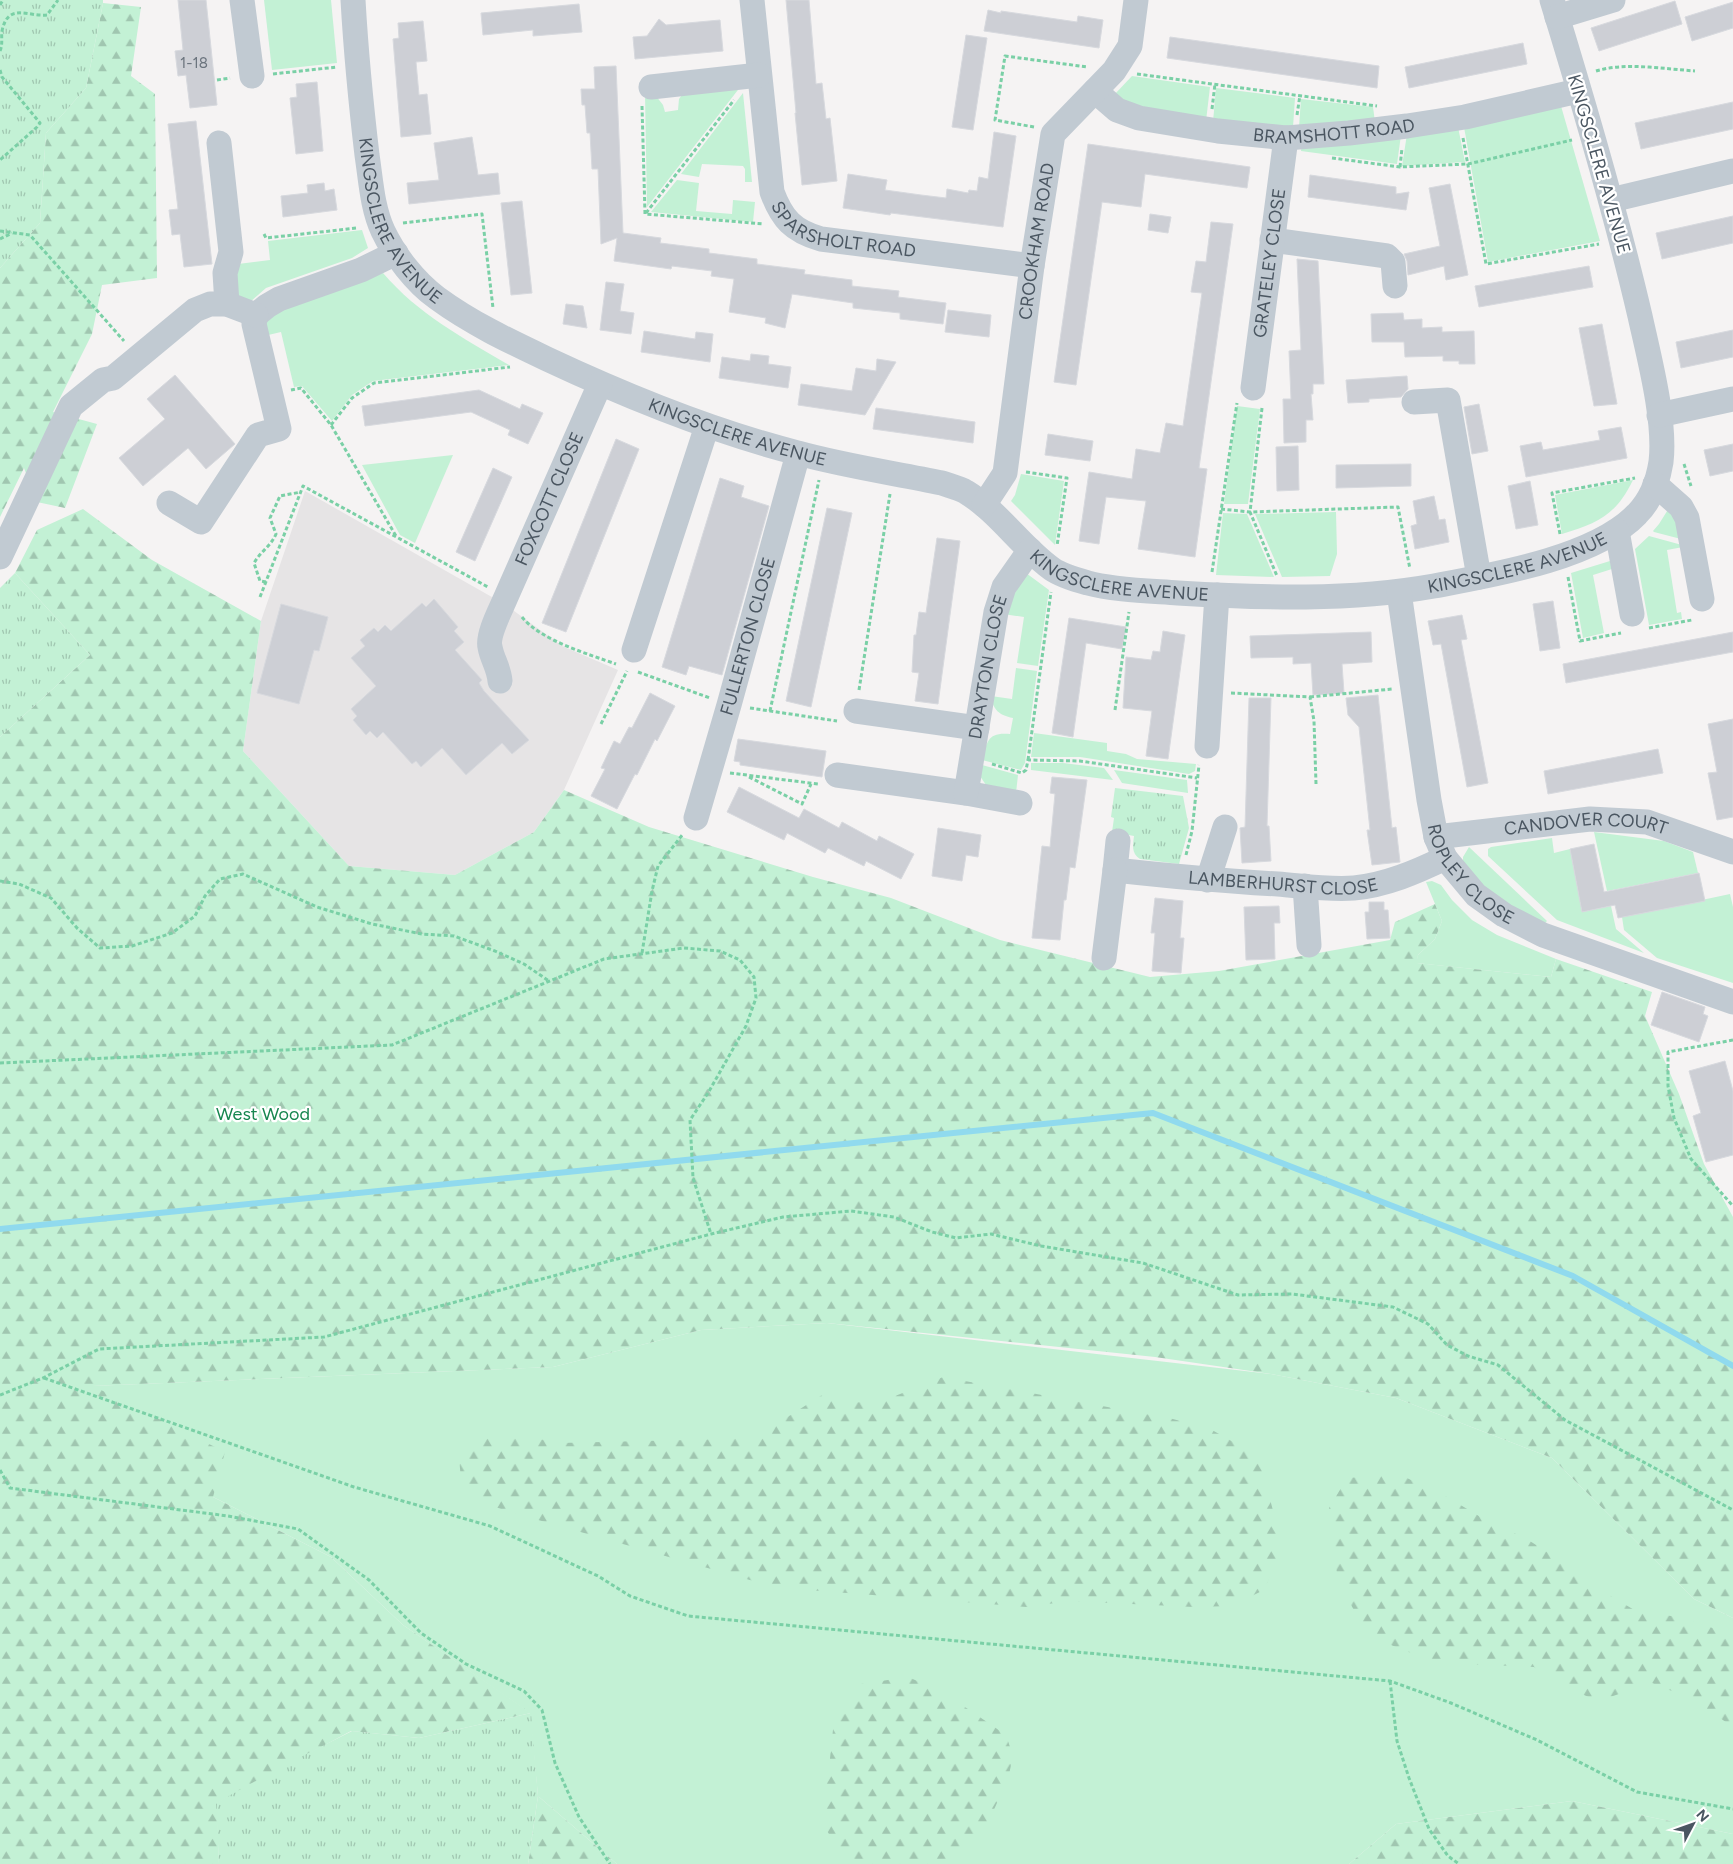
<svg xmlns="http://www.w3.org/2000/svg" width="1733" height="1864" font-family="Figtree,sans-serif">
<defs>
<pattern id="forest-firs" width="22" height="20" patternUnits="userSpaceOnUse" patternTransform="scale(1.25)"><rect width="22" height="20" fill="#c3f1d5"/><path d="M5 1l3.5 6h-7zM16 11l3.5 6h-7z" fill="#a0c6b0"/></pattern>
<pattern id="park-tufts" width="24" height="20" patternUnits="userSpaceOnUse" patternTransform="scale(1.25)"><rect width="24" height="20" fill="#c3f1d5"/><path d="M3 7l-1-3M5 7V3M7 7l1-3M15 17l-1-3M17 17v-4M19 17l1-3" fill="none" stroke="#a0c6b0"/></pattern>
</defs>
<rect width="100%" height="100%" fill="#f5f3f3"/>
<!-- education -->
<polygon fill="#e6e4e5" points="305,491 506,605 562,646 618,670 564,790 534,832 455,875 349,866 243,751 261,621"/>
<!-- green -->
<g fill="#c3f1d5">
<polygon points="264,0 331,0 337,63 272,70"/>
<polygon points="1132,76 1210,87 1206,121 1128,107 1115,94"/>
<polygon points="741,86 647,207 645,94 656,96 663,105 665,112 678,110 679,99 682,95"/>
<polygon points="1216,88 1295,98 1293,127 1213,122"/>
<polygon points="743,93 752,182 745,182 745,169 743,166 702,164 699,177 681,174"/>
<polygon points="1301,99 1373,107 1375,122 1299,127"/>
<polygon points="1561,106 1600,241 1488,262 1464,127"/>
<polygon points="1458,127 1465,162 1402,166 1407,134"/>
<polygon points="1401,135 1397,164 1301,151 1302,143"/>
<polygon points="677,180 699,183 696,211 732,214 733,200 755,202 753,222 651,212"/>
<polygon points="362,230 368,248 352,258 266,288 250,302 234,293 238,264 270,260 268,241"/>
<path d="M383,273C418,314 463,338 509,365L373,381L352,395L332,421L302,386L294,387L281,332L264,336L266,321L273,313Z"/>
<polygon points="1237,406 1260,409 1248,504 1224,504"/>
<polygon points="453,455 415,543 400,535 362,465"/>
<polygon points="1021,474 1064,481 1055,545 1011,501 1015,495"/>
<path d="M1633,480C1616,515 1598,523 1562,534L1555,495Z"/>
<polygon points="1669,508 1674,513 1681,539 1654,532 1653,531 1659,524"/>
<polygon points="1336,512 1337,554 1330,576 1282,577 1255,514"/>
<polygon points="1223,513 1247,514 1274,577 1216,575"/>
<polygon points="1649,536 1682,545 1683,547 1667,550 1677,613 1681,612 1682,619 1649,625 1635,549"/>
<polygon points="1610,561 1612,569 1593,575 1604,633 1583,638 1571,573"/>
<polygon points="1026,573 1049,590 1038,666 1017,663 1024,617 1003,614"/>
<path d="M1016,668L1037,671L1025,763L1021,770L982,760C987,741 988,732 1010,734L1013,718C999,715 993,710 991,696L1012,699Z"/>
<polygon points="1034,733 1107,743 1107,751 1126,754 1137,759 1196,764 1195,771 1189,774 1080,757 1031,757"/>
<polygon points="1031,763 1063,763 1104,768 1113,780 1031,770"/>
<polygon points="982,765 1018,775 1016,793 988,788 980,776"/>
<polygon points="1114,770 1187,780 1188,793 1122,783"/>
<polygon points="1594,832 1664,841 1693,852 1698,873 1607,891"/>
<polygon points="1552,838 1554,853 1570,849 1582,912 1611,906 1616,929 1644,953 1557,920 1488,856 1488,849 1491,847"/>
<polygon points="1469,847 1547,921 1545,923 1496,901 1463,867 1463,857"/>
<polygon points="1432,881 1441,885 1452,900 1472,920 1497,935 1556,959 1551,977 1416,963 1418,955 1435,939 1442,921 1426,882"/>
<polygon points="1730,894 1733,907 1733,983 1657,958 1624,930 1622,917"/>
<polygon points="827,1323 1271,1374 1396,1398 1552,1458 1694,1599 1733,1618 1733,1834 1572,1801 1396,1824 1349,1864 617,1864 538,1796 530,1713 403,1625 331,1557 213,1497 91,1386 553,1367 701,1330"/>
</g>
<!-- forest -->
<g fill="url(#forest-firs)">
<polygon points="103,3 141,7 131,76 155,94 157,278 102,285 92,334 53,412 97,424 65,508 37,502 24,468 0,517 0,268 40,223 46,133 86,88"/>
<polygon points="83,509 152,560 261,621 243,751 349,866 455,875 534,832 564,790 649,827 813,877 891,898 1000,940 1150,977 1219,971 1390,940 1395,922 1435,904 1442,921 1435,939 1418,955 1417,963 1551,977 1556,959 1652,992 1645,1016 1679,1094 1704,1164 1733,1217 1733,1618 1694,1599 1552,1458 1396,1398 1271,1374 1155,1357 827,1323 701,1330 553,1367 93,1386 225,1452 213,1497 331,1557 403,1625 531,1713 419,1738 351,1731 217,1803 219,1864 0,1864 0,737 90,655 15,573 37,530"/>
<polygon points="943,1377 1173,1419 1212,1430 1258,1456 1277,1525 1277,1560 1264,1590 1231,1606 1194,1607 1069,1601 1027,1607 795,1589 757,1582 510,1512 478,1501 461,1480 459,1457 481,1439 518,1435 560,1443 728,1439 761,1436 789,1416 822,1395 853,1403 890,1398"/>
<polygon points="1398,1474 1442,1494 1489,1522 1525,1538 1579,1572 1604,1592 1636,1611 1678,1617 1719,1630 1733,1638 1733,1727 1694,1700 1652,1683 1598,1701 1563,1686 1534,1667 1467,1664 1426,1659 1386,1643 1362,1624 1339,1584 1332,1546 1329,1508 1347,1478"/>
<polygon points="908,1677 943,1692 1006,1735 1013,1756 1008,1779 991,1816 967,1849 949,1864 854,1864 839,1851 826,1829 821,1802 829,1768 834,1720 861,1684"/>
<polygon points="538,1796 617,1864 528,1864"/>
<polygon points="1572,1801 1733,1834 1733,1864 1349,1864 1396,1824"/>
</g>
<!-- park -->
<g fill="url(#park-tufts)">
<polygon points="0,0 103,0 103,3 86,88 46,133 40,223 0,268"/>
<polygon points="15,573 90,655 0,737 0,588"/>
<path d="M1115,788L1183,796L1189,828L1179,864L1140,859C1131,853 1133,845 1134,836L1112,832L1114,818L1111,817Z"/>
<polygon points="531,1713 538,1796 528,1864 219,1864 216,1803 279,1768 352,1731 419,1738"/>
</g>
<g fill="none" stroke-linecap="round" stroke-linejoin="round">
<!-- stream -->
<polyline stroke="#90daee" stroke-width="6" points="0,1229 1153,1113 1573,1276 1733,1366"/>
</g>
<!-- building -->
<g fill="#cdcfd5" stroke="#d7d9de">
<polygon points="178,0 206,0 217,105 190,108 186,75 178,76 175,51 183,50"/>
<polygon points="786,0 809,0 816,84 822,83 826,119 830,118 837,181 802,185 795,113 796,113"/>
<polygon points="1675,1 1682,24 1599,51 1591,28"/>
<polygon points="1733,2 1733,28 1692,41 1685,17"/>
<polygon points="579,4 582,32 533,36 533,30 483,35 481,13"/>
<polygon points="988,10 1001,13 1001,11 1077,22 1078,16 1103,20 1099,48 984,31"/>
<polygon points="659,19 666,25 720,20 723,51 635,59 633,37 647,36"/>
<polygon points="423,21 427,61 416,62 419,95 427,94 431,134 401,137 393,39 399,38 398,23"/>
<polygon points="966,35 987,38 973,130 952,127"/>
<polygon points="1170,37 1379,66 1377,88 1167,58"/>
<polygon points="1523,43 1527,64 1409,88 1405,67"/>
<polygon points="616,66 623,233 661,238 660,243 709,249 709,253 757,259 757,264 805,270 804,274 852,280 852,286 899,291 898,297 946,303 943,324 900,319 900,313 853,308 853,303 792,294 785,328 765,323 766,318 729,312 734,279 711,276 712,271 672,266 671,269 614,261 617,238 601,244 598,169 592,169 590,133 587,133 585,105 582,105 581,89 595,89 594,67"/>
<polygon points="317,82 323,151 296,154 290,98 297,97 296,84"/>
<polygon points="1733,102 1733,129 1641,149 1635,123"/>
<polygon points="196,121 212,264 184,267 180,234 172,235 169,210 178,209 168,124"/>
<polygon points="994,132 1016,136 1003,227 891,213 890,215 843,208 848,174 887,180 885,190 921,195 946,198 947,189 968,193 969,190 977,191 979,177 988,179"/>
<polygon points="472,137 478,175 498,173 500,194 409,204 407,183 439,180 434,143"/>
<polygon points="1088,144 1250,167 1247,188 1145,174 1141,207 1102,202 1076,385 1054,382"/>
<polygon points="1310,175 1396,187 1396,194 1409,192 1406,210 1308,197"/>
<polygon points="324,183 325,191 334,189 337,210 283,217 281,196 308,193 307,185"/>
<polygon points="1450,184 1468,275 1446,280 1444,266 1408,275 1407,261 1404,254 1440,246 1429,188"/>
<polygon points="522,201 532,293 511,295 501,203"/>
<polygon points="1150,214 1171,217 1168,233 1148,230"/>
<polygon points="1733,216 1733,243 1662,259 1656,233"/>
<polygon points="1211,222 1233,224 1199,468 1207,469 1195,557 1138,549 1146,501 1106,497 1099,544 1079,541 1089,472 1132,479 1136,449 1160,453 1166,423 1183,426 1202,293 1191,292 1196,261 1206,262"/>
<polygon points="1297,259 1318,261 1324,384 1313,384 1313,394 1311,394 1313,420 1306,420 1306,442 1284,443 1283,399 1291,399 1289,351 1301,350"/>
<polygon points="1589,266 1593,287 1479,307 1475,286"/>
<polygon points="606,282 624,284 620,311 634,313 631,334 600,330"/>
<polygon points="566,304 583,306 587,328 563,324"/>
<polygon points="948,310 991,315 989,337 945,332"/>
<polygon points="1403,313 1404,320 1422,319 1422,328 1442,327 1442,332 1474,331 1475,364 1459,364 1459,361 1443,361 1443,356 1405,357 1404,342 1372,342 1371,314"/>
<polygon points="1602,324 1617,404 1594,406 1579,328"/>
<polygon points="1733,330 1733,357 1681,368 1676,342"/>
<polygon points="644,331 695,339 696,332 713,334 710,362 641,352"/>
<polygon points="751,354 769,356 768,364 791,367 788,388 719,378 722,357 750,361"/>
<polygon points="877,359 896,362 865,415 798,405 801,384 852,391 856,368 876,371"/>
<polygon points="175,375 235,444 206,469 188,448 143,486 119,458 165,419 147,399"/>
<polygon points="1407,376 1408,389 1401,397 1369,399 1369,402 1348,403 1346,380"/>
<polygon points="479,390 520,409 522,404 543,413 528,444 508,435 510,430 471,412 365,426 362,406"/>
<polygon points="1479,404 1488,451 1472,454 1464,407"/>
<polygon points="876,408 975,422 973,443 873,429"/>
<polygon points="1621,427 1627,458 1526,477 1520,446 1541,442 1543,450 1600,440 1598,431"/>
<polygon points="1048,434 1093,441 1090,461 1045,455"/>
<polygon points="616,439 639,449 566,632 542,623"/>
<polygon points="1733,444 1733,471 1710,476 1704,450"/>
<polygon points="1298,446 1299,490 1277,491 1276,447"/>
<polygon points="1411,464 1411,486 1336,488 1336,465"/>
<polygon points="493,468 512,477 475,561 456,552"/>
<polygon points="720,478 744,486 741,497 769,506 722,675 689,666 686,675 662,667"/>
<polygon points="1530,481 1538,525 1516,529 1508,486"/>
<polygon points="1434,496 1439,520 1445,519 1449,542 1415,549 1411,526 1417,524 1413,501"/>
<polygon points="827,508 852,513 811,707 786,701"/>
<polygon points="937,538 960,541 938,704 915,701 919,673 912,672 914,635 916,635 919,612 926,613"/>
<polygon points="434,599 458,627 454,631 464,642 455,650 482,680 479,683 484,691 529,740 512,754 502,743 466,775 442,748 421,767 416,761 412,764 383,732 377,738 370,731 366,735 353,720 357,716 351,709 376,686 351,658 365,646 360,640 374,628 378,632 385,625 391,631 422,603 426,607"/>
<polygon points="1553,601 1560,648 1540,651 1533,604"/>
<polygon points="281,604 328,617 319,651 314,650 299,704 257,693"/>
<polygon points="1462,615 1467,639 1461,640 1488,783 1467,787 1441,644 1433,645 1428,621"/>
<polygon points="1069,618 1126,627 1122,649 1086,643 1073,737 1052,733"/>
<polygon points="1163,631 1185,635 1168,759 1146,756 1152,711 1123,708 1126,657 1151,660 1153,651 1160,652"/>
<polygon points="1371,632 1372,662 1342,664 1344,693 1313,695 1311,663 1293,664 1293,657 1251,658 1250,636"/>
<polygon points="1733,632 1733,652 1566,683 1563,664"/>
<polygon points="650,693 675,706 657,741 655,739 637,775 635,774 617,809 591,796 605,769 601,768 614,741 620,744 629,727 632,728"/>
<polygon points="1378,695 1392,828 1396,827 1400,862 1372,865 1367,830 1370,830 1359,727 1348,715 1346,698"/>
<polygon points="1249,698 1271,698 1267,826 1269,826 1271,861 1242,863 1240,828 1245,827"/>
<polygon points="1733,719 1733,817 1717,820 1708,773 1717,772 1708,724"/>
<polygon points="738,739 826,751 822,777 740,765 740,762 734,761"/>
<polygon points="1658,749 1663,773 1548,794 1544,771"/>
<polygon points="1052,777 1087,780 1075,868 1070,867 1066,900 1064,900 1060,940 1032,938 1042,846 1050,847 1055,794 1050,793"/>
<polygon points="739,787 799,818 804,809 839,828 842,822 877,841 879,836 914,854 901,879 866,861 864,866 828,848 825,853 787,833 784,840 727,812"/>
<polygon points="938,828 981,835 978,857 966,855 962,881 932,876"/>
<polygon points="1594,844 1604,892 1699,873 1705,901 1618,918 1615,905 1582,912 1570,849"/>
<polygon points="1155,898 1183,901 1180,938 1184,938 1181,973 1152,971 1155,933 1151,933"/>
<polygon points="1369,902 1384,902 1384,910 1388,910 1390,938 1367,939 1365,912 1369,912"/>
<polygon points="1279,906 1280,923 1274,923 1275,959 1246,960 1244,907"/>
<polygon points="1662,992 1705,1007 1703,1014 1708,1016 1699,1042 1651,1025"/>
<polygon points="1725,1061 1733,1091 1733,1155 1706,1162 1693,1116 1701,1113 1689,1071"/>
</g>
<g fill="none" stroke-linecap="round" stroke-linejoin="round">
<!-- path -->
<g stroke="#7ad0a6" stroke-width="3" stroke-dasharray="4 2.5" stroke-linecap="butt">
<polyline points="0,5 3,0"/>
<path d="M0,51C3,44 1,38 2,31C8,2 28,17 47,15L58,0"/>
<polyline points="0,70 2,77 40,123 37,127 0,160"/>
<path d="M1596,71C1625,62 1665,69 1695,71"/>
<polyline points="273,74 337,67"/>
<polyline points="1137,74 1377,106"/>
<polyline points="217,80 230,78"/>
<polyline points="642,106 645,214 764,224"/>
<polyline points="1212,109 1215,84"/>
<polyline points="1297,115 1300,95"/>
<polyline points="1034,127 995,120 1005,56 1087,67"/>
<polyline points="1463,138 1486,264 1599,244"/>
<polyline points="1332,158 1400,167 1468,164 1572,140"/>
<polyline points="1400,167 1402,148"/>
<polyline points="646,213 734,100"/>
<polyline points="403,223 482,214 493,308"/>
<polyline points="0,231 30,235 124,341"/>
<polyline points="264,234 266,238 357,228"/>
<polyline points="0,239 12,233"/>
<polyline points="291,390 301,388 331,425 396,536"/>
<polyline points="1262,408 1250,512 1277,576"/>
<polyline points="331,425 352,398 374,383 510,367"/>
<polyline points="1684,464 1691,486"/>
<polyline points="1026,472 1067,478 1057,546"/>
<polyline points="1221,509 1250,512 1398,507 1410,569"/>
<polyline points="1560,534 1552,493 1635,478"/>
<polyline points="1212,572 1237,403"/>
<polyline points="1568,577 1580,641 1621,633"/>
<path d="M266,582L260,581L254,563C260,552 271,546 276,534L270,518L280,496L301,492"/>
<polyline points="260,597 303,486 488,587"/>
<path d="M522,617C540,640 588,654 616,664"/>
<polyline points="1649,628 1692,620"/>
<polyline points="638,672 710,698"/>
<polyline points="859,690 890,494"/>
<polyline points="1231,693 1310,697 1314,721 1316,784"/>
<polyline points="1310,697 1392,689"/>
<polyline points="750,708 837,721"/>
<polyline points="1115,710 1129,612"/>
<polyline points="770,711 819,480"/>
<polyline points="601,724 627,671"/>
<polyline points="1028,760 1051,592"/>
<polyline points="992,764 1022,773 1026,770 1028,760 1080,761 1197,778"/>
<polyline points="730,773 818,784"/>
<polyline points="749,777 802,804 811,784"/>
<polyline points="1186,855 1192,831 1199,765"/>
<polyline points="0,881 19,884 51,898 77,928 100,948 132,946 172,933 195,916 205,896 220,879 243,874 317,907 372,924 422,934 454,936 495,951 524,964 549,981"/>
<polyline points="642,953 652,891 658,866 683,834"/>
<polyline points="1733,1040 1668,1052 1668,1086 1674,1118 1691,1159 1733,1206"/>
<polyline points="0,1063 392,1045 604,959 684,948 720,951 740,960 754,977 756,998 746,1026 708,1093 690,1120 693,1178 711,1234"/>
<polyline points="44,1378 354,1487 490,1526 598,1576 630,1596 688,1616 1390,1681 1451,1703 1537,1740 1637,1792 1733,1809"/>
<polyline points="0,1395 43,1378 99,1349 324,1337 711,1234 783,1217 851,1211 894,1217 932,1232 956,1238 991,1234 1041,1246 1143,1263 1238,1295 1292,1294 1393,1307 1428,1324 1447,1345 1468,1356 1498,1365 1565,1420 1733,1510"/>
<polyline points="0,1470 10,1488 228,1516 298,1529 369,1580 421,1633 466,1664 524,1691 542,1710 555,1763 579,1817 610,1864"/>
<polyline points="1390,1681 1397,1741 1409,1778 1429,1829 1448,1856 1459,1864"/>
</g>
<!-- minor -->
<g stroke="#c1cad2" stroke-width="25">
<polyline points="242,0 252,76"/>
<path id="s1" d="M353,0C356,52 361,104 367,155C371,181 372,207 383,231C395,256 415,282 437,298C471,323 509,341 547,359C628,397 711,431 798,453C845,466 894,473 942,483C950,486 959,488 966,492C999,512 1021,547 1052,569C1062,576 1077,580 1088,583C1112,590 1152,591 1178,593C1263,598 1349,601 1434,586C1493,575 1595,558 1637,514C1651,500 1658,481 1661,462C1666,421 1649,357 1640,316C1615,209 1584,104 1552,0"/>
<path id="s2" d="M752,0L772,192C782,219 793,231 821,239L1032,266"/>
<polyline points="1557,17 1613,0"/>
<polyline points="651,87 759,75"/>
<path id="s3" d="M1095,91L1117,110L1139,118L1218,131L1286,138L1349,133L1407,126L1465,117L1578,91"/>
<polyline points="219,143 231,252 225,273 227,304"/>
<polyline points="1611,200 1733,171"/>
<polyline points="1272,240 1387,256 1393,262 1395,286"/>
<polyline points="256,315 267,306 279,299 361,270 396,253"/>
<path id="s4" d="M1253,388L1286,138"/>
<polyline points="1414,402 1448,400 1479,577"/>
<polyline points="1659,415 1733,399"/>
<polyline points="1655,484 1681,507 1687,518 1702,599"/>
<polyline points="169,503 201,522 258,435 279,429 254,324 256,315"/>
<path id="s5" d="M984,505L1005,473L1032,266L1053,134L1114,71L1130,46L1136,0"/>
<polyline points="1617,531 1632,614"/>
<polyline points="0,557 71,406 103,380 113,378 195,310 210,304 227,304 256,315"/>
<path id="s6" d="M1399,592L1429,800L1436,837L1445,858L1476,895L1504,915L1543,935L1733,1002"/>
<polyline points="634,650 707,426"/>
<path id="s7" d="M500,681C499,668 492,659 490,647C487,635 501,609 506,597L600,384"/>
<polyline points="856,711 977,728"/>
<polyline points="1207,746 1217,595"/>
<polyline points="837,775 966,793 1020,803"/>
<path id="s8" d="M966,793L996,612L1004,587L1030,550"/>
<path id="s9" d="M696,818L729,705L798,454"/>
<path id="s10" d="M1436,837L1590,819L1647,822L1733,852"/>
<path id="s11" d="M1118,841L1115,870C1169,876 1224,881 1278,884C1303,886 1329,890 1354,888C1386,885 1416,872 1445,858"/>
<polyline points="1208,880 1225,827"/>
<polyline points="1305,886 1309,945"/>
<polyline points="1104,958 1115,870"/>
</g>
</g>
<g text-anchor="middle" stroke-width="4.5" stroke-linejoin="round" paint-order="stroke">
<!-- number labels -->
<g font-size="15" fill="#6b747e">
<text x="194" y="68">1-18</text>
</g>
<!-- street labels -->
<g font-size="18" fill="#4a5661" stroke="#fff">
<text dy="6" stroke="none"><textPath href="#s3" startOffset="249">BRAMSHOTT ROAD</textPath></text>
<text transform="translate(1599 164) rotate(74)" y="6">KINGSCLERE AVENUE</text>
<text dy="6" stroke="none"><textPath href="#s1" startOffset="231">KINGSCLERE AVENUE</textPath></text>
<text dy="6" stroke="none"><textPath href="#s2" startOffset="282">SPARSHOLT ROAD</textPath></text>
<text dy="6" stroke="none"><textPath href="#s5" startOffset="272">CROOKHAM ROAD</textPath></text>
<text dy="6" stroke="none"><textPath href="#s4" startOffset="126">GRATELEY CLOSE</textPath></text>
<text dy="6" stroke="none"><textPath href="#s1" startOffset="651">KINGSCLERE AVENUE</textPath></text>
<text dy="6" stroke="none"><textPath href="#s7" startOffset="196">FOXCOTT CLOSE</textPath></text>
<text dy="6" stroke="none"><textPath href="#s1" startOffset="1476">KINGSCLERE AVENUE</textPath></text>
<text dy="6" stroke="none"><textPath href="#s1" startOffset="1071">KINGSCLERE AVENUE</textPath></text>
<text dy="6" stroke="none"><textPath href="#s9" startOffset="189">FULLERTON CLOSE</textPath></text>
<text dy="6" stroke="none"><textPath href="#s8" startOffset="128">DRAYTON CLOSE</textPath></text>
<text dy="6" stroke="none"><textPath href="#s10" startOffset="151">CANDOVER COURT</textPath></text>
<text dy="6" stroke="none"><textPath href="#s6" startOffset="299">ROPLEY CLOSE</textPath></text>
<text dy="6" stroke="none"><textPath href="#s11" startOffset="198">LAMBERHURST CLOSE</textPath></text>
</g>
<!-- park labels -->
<g font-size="18" fill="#17864f" stroke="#fff">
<text x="263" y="1120">West Wood</text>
</g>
</g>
<!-- north arrow -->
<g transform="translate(1693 1824) rotate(49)" stroke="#ffffff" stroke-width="4" paint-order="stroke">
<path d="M0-4L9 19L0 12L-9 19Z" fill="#4a5661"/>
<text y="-8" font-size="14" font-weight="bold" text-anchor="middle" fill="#4a5661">N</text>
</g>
</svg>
